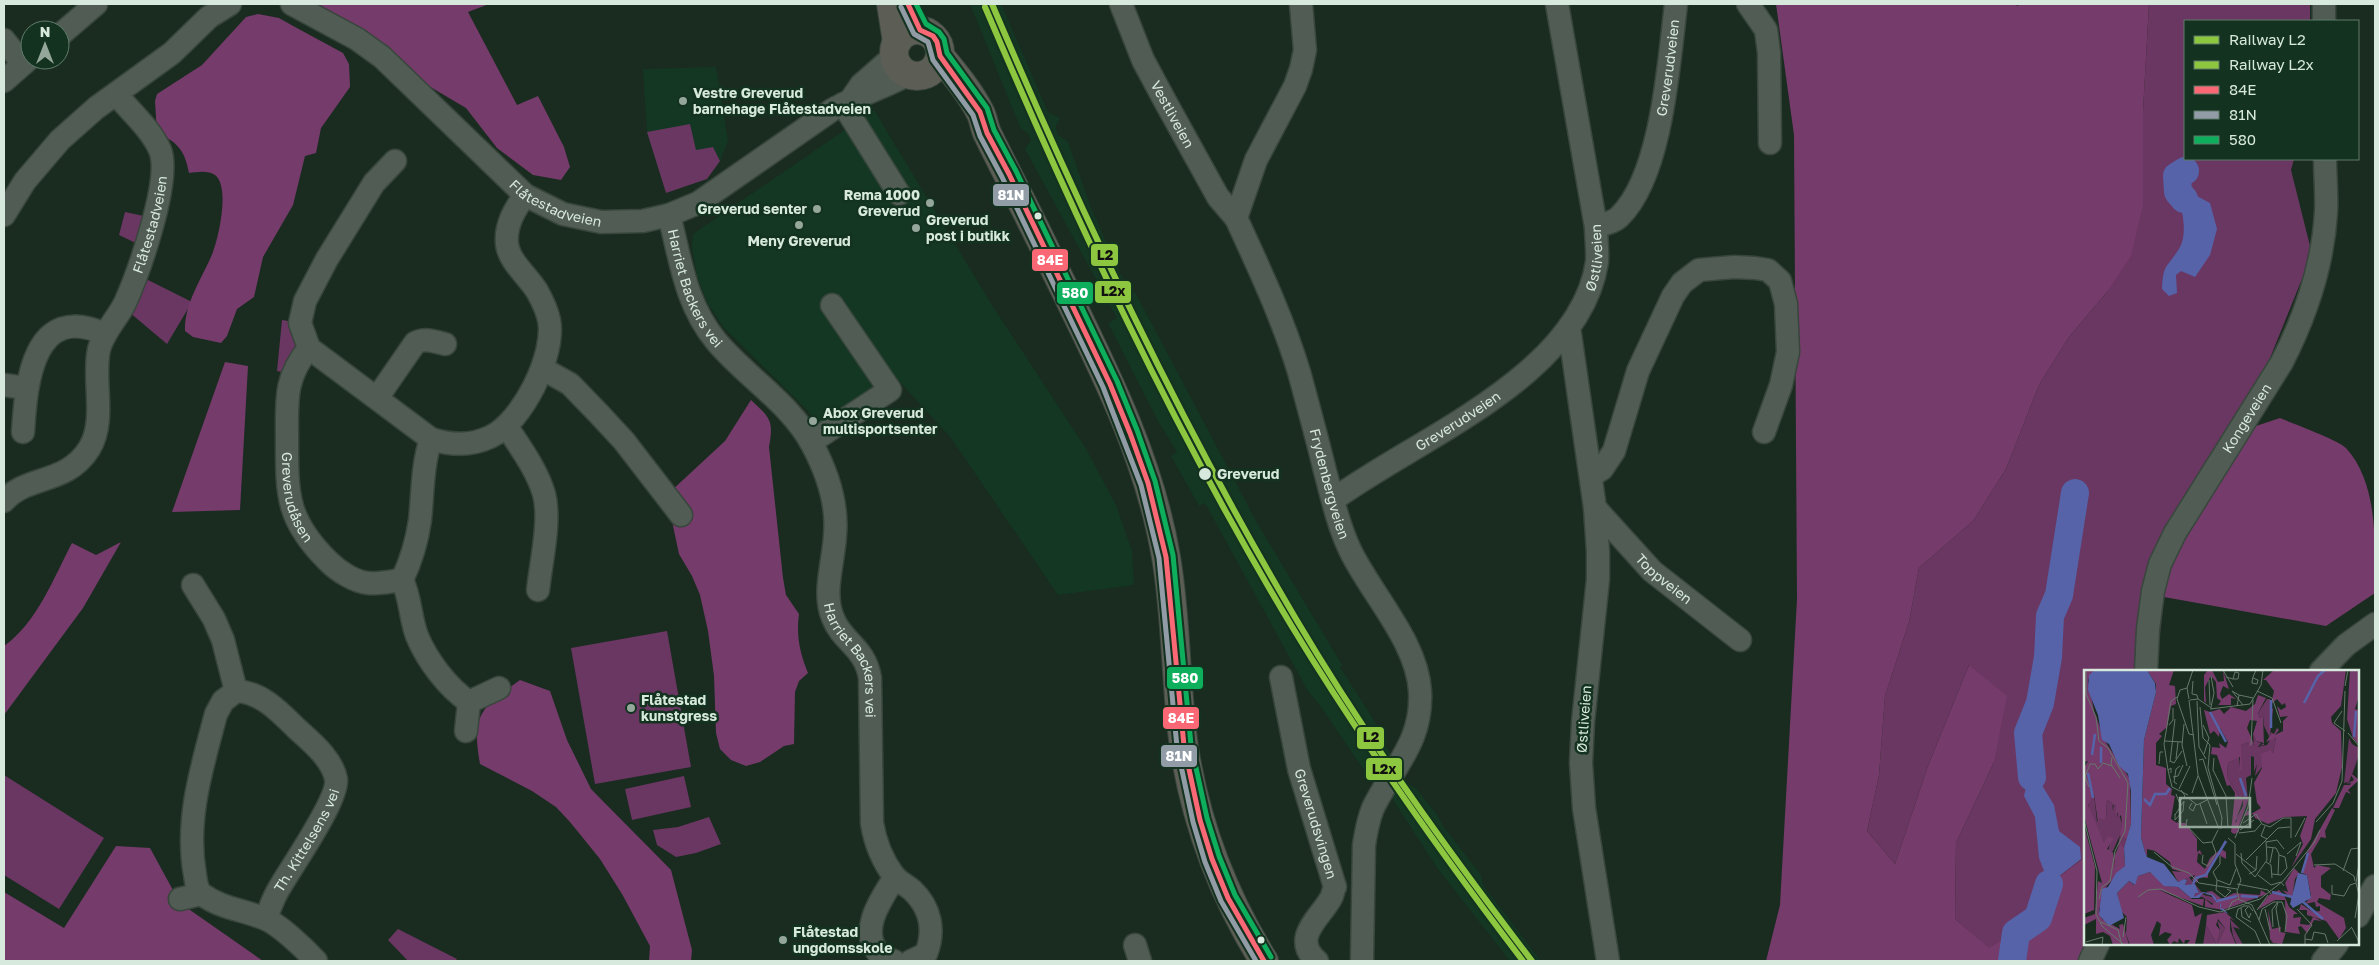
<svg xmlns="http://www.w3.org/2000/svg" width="2379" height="965" font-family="'Golos Text',sans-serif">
<rect width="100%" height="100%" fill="#1a2b20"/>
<!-- built -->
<g fill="#133722">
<polygon points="970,4 1001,4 1048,112 1060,118 1056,126 1057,134 1068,142 1090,205 1117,267 1131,294 1135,292 1256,521 1342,665 1340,667 1386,739 1383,743 1393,757 1392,759 1407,783 1416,788 1437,815 1443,826 1481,875 1483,885 1541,961 1510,961 1438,869 1373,769 1366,773 1321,707 1308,691 1205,503 1199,506 1171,456 1177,452 1158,421 1108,323 1117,318 1025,149 1031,140 1028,133 1021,129"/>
<polygon points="716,67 728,141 720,161 707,179 666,193 647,132 643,69"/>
<polygon points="874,110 990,302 1085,447 1116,505 1132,551 1134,585 1058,595 951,438 900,382 824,435 807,410 723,327 707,302 697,276 692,248 693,234"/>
</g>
<!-- green -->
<g fill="#6a3662">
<polygon points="2149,4 2310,4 2310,21 2185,21 2185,159 2294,159 2291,170 2312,254 2270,358 2152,571 2164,597 2156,671 2085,671 2085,857 2049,884 2027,925 1989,949 1955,919 1956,843 1994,762 1969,665 1928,766 1895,864 1867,831 1879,775 1885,696 1909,622 1919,568 1973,521 2006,469 2039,385 2069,337 2107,292 2143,111"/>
<polygon points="690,124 696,150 713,147 720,161 707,179 666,193 647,132"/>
<polygon points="125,212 153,218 146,248 119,235"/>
<polygon points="144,278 192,302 167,344 129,312"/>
<polygon points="282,320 300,323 309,348 292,374 277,371"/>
<polygon points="667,631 691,767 595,784 571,648"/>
<polygon points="4,775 104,838 59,909 4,875"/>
<polygon points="684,776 691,807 632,820 625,789"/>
<polygon points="709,817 721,844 696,853 676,857 657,845 653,830 678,827"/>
<polygon points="398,929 457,959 455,961 408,961 388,940"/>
</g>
<!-- forest -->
<g fill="#753b6a">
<polygon points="318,4 489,4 468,12 517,105 538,96 564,147 570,167 561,180 533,175 497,148 466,108 422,82 363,30"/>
<polygon points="1776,4 2016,4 2017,6 2021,4 2149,4 2143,111 2143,205 2131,256 2107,292 2069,337 2039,385 2006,469 1973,521 1919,568 1909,622 1885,696 1879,775 1867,831 1895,864 1928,766 1969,665 2007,696 1994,762 1956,843 1955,919 1989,948 2027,925 2049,884 2085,857 2086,944 2079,961 1766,961 1780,905 1797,599 1794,135"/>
<path d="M258,14L279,18L295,27L343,53L349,64L350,87L321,128L316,153L305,156L293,205L263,257L254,297L237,309L227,336L221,343L193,337L185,331C184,303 203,277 213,252C219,236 230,186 215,175C208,170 197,172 189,173C185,151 178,142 157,133L155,101L157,94L202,65L246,17Z"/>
<polygon points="225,362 248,366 240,510 172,512"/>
<path d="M751,400C770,418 774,420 769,447L783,578L786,595L799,614C796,636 800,653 808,673L799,681L795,692L794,744L784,746L760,762L746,766L731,760L720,749L716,733L714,676L708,631L700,595L692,576L679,554L669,507L670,492L725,441Z"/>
<path d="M2280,418C2294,424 2338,440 2346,448C2379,484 2375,546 2375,593L2326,626L2164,597L2152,571L2229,435Z"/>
<path d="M121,542L83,608L4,715V646C37,623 54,577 72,543L96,555Z"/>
<path d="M520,680L550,691L567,740L591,789L671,870L692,950L691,961H649L650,946L622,894L600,859L570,822L556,807L532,791L480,764C471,714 481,708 520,680Z"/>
<polygon points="116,846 150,848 180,903 263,961 4,961 4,892 64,928"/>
</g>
<!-- water -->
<g fill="#5663a8">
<path d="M2195,195L2210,203L2217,229L2210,255L2195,277L2181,271L2176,275L2177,293L2169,296L2162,289C2163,262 2168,268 2180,247C2187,234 2183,213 2179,200Z"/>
<polygon points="2037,777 2054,805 2059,831 2080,847 2081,859 2049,884 2039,858 2035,817 2024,796 2028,778"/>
</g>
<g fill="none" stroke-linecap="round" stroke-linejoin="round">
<!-- river -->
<g stroke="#5663a8" stroke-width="28">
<polyline points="2184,199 2178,192 2177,176 2185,171"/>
<polyline points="2032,777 2028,733 2040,703 2048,657 2050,616 2059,595 2075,493"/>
<polyline points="2012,961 2016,933 2038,918 2049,884"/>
</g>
<!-- minor casing -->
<g stroke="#38463c" stroke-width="25">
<g id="minor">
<path id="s1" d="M292,4L357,39L382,57L525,195L563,214L601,222L643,221L669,215L698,203L832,110C856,96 883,88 907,75"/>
<path id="s2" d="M1121,4L1143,60L1165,101L1218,197L1236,218"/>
<path id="s3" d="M1301,4L1305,50L1301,69L1295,86L1256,160L1236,218C1259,268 1283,319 1299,372C1308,405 1317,438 1325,471C1332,497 1338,525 1350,550C1371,594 1417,641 1420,691C1423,742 1393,767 1373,808C1368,820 1366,832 1364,845L1362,961"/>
<polyline points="1748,4 1766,30 1769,53 1770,143"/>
<polyline points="2324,4 2324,21"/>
<polyline points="60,35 96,4"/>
<polyline points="4,40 23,64"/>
<polyline points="4,81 30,58"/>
<polyline points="852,98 861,85 894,56"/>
<polyline points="843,104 899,194"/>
<path d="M395,161L374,183L327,259L305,301L300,323L309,348L431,439C450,445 471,446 490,437C522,423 556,354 549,320C547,310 542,300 537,291C528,276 509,262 507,244C505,225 515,209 525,195"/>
<polyline points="4,215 25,181 60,140 96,108 172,53 209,17 230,4"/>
<path id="s4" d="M669,215C681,261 685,303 716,341C746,377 790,403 812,444C827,472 838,503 835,535C834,561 822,593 833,618C842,642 865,647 870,678L872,823C875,842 882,860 894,876C899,882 906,885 912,890C931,908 935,931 926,954L911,961"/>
<path id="s5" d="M1596,227C1604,224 1615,222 1620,216C1662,175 1669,61 1676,4"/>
<polyline points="1569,327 1595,508 1598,552 1598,579 1583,722 1581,763 1584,808 1608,961"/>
<path id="s6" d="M309,348C284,378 287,401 287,438C287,495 286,520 329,562C338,571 355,582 368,583C379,584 392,581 402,580"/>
<polyline points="543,369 570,384 599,414 624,441 681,515"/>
<polyline points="4,385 26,388"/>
<path d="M377,398L415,343C425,337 435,342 445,344"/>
<path d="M507,427C520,447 537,470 544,494C551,520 541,562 538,590"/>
<path d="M23,432C26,383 33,301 105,334"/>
<path d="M431,439C422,466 423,492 420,520C417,541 411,561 402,580C411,598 410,618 417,636C427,660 447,687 469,702"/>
<polyline points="811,442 890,390 832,305"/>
<polyline points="1591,476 1602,469 1614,451 1638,371 1673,296 1682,283 1699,270 1734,267 1755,268 1768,270 1780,281 1786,304 1788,352 1781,385 1764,432"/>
<path id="s7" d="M1333,500C1416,439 1580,376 1597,262C1598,251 1596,238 1596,227L1557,4"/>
<path id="s8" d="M4,501C26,475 66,485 89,449C107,420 92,380 99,349C104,331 117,319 125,303C138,274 172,179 160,150C151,129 130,111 116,94"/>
<path id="s9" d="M1595,508L1652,571L1740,640"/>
<polyline points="193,585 214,619 223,640 236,691"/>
<path id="s10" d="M2146,671L2148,629L2153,591L2160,564L2175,533L2282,362C2306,315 2323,265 2326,212C2327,195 2325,176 2325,159"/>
<polyline points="2321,671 2346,645 2375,624"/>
<path id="s11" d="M1281,677L1299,769L1335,887C1333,890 1333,895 1331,898C1321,917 1290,938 1317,961"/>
<polyline points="469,702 499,688"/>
<polyline points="466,731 469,702"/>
<polyline points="180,899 201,894"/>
<polyline points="2358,916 2375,886"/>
<path id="s12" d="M266,918C270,908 274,896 280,887C292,866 339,799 336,779C332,758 310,741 296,728C279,711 261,692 236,691L223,701L216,714C202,767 185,820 195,875C196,882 197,891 203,895C221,908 243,910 263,918C278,923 305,949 316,961"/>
<polyline points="1135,945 1140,961"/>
<path d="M894,961C889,959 882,958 879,954C858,930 882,898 895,877"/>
<polyline points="2090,961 2098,944"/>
<polyline points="2323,961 2337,944"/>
</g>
</g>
<!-- major casing -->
<g stroke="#38463c" stroke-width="30">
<g id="major">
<polyline points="891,4 897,42"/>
<circle cx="917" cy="53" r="23"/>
<path d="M940,56C954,73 970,92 980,112C984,119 984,128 988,135C1007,174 1028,213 1047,253C1094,351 1148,449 1166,557C1177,620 1175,684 1184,747C1196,825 1223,895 1264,961"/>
</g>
</g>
<!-- minor -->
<use href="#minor" stroke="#505c54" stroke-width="22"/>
<!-- major -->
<use href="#major" stroke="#5c5d55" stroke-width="28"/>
<!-- bus-1 casing -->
<g stroke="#13321f" stroke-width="9">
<polyline id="bus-1" points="908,4 920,30 933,36 937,42 940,56 980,112 987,133 1009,174 1110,384 1130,433 1148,483 1166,557 1184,746 1200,820 1212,859 1228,898 1264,961"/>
</g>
<!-- bus-2 casing -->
<g stroke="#13321f" stroke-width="9">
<polyline id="bus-2" points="901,7 914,34 928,42 933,60 973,115 980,136 1002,177 1103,387 1141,485 1159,558 1177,747 1193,822 1205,862 1221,901 1256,961"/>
</g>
<!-- bus-3 casing -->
<g stroke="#13321f" stroke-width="9">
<polyline id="bus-3" points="916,4 926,24 939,32 944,39 947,53 987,108 994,130 1016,171 1117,381 1137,430 1155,481 1173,555 1191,745 1207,818 1219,856 1235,895 1271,957"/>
</g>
<!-- bus-1 -->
<use href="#bus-1" stroke="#fa6775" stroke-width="5"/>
<!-- bus-2 -->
<use href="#bus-2" stroke="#929ca6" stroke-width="5"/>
<!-- bus-3 -->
<use href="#bus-3" stroke="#0daf5c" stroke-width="5"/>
<!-- rail-1 casing -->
<g stroke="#13321f" stroke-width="10">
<path id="rail-1" d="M992,4C1082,215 1179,421 1296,619C1367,739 1448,851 1532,961"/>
</g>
<!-- rail-2 casing -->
<g stroke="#13321f" stroke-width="10">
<path id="rail-2" d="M985,7C1075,219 1172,427 1291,625C1362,742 1440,852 1523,961"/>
</g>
<!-- rail-1 -->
<use href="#rail-1" stroke="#8dc63f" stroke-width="6"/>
<!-- rail-2 -->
<use href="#rail-2" stroke="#8dc63f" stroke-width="6"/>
</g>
<!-- markers -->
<g fill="#95a69a" stroke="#13321f" stroke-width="2">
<circle cx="683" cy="101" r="5"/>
<circle cx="930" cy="203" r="5"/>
<circle cx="817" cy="209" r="5"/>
<circle cx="799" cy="225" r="5"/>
<circle cx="916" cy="228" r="5"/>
<circle cx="813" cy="421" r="5"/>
<circle cx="631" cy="708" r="5"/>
<circle cx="783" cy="940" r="5"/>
</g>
<g fill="#d7e9dc" stroke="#13321f" stroke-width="2">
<circle cx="1038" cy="216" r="4.5"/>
<circle cx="1205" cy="474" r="7"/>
<circle cx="1261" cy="940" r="4.5"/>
</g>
<g text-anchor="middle" stroke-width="5" stroke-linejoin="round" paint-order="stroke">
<!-- street labels -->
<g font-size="14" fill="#d7e9dc" stroke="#13321f">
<text dy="5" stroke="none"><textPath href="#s5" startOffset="185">Greverudveien</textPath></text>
<text dy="5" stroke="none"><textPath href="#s2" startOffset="122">Vestliveien</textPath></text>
<text dy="5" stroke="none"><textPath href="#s1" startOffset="335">Flåtestadveien</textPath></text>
<text dy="5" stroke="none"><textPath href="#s8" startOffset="339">Flåtestadveien</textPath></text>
<text dy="5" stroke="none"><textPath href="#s7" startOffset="370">Østliveien</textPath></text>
<text dy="5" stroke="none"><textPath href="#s4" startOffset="78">Harriet Backers vei</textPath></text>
<text dy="5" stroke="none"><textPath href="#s10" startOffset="278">Kongeveien</textPath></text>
<text dy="5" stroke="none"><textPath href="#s7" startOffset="148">Greverudveien</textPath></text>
<text dy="5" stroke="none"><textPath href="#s3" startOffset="511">Frydenbergveien</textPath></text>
<text dy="5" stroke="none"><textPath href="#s6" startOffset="156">Greverudåsen</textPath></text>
<text dy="5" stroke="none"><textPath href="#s9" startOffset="99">Toppveien</textPath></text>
<text dy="5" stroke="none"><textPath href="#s4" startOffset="504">Harriet Backers vei</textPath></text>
<text transform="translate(1584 719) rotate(-86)" y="5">Østliveien</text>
<text dy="5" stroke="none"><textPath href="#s11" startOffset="151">Greverudsvingen</textPath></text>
<text dy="5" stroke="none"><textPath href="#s12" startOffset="88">Th. Kittelsens vei</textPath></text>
</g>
<!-- poi labels -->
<g font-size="14" font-weight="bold" fill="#d7e9dc" stroke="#13321f" text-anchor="start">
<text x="693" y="98">Vestre Greverud<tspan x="693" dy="16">barnehage Flåtestadveien</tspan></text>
<text x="920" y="200" text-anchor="end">Rema 1000<tspan x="920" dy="16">Greverud</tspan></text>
<text x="807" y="214" text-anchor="end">Greverud senter</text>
<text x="926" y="225">Greverud<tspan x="926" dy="16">post i butikk</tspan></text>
<text x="799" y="246" text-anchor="middle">Meny Greverud</text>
<text x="823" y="418">Abox Greverud<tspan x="823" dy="16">multisportsenter</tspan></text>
<text x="641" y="705">Flåtestad<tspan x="641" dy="16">kunstgress</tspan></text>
<text x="793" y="937">Flåtestad<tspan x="793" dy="16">ungdomsskole</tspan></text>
</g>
<!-- stop labels -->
<g font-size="14" font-weight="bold" fill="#d7e9dc" stroke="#13321f" text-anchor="start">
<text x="1217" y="479">Greverud</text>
</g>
</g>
<!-- overview -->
<g transform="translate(2084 670)">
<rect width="275" height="275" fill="#1a2b20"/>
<path d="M183,29H186L188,34L186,68L180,56L179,46L176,48L174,43ZM169,64L172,71L177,73L174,77L183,75L188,67L192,69L189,84L183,82L178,97L171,106L173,94L170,102V87L167,86V105L162,108L164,131L155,156L152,149L159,136V126L156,128L143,107L144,93L155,87L156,102L157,75L165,72L170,75ZM265,68L268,74L275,78V85L265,112L260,113ZM10,124L13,152L16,148L22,147L23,130L28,133L29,141L30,134H32L33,147L34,142L38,153L37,164L43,170L40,178L34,176L36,165L29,181L24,182L26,173L23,169L20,172L5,141L4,132ZM104,206L120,225L132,228L131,235L118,227L107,228L101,222H115L111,215H101L103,210L100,209ZM146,249L156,259L149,257L159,275H153L149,266ZM133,250L141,258L133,275H119L122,255L132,273L136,260Z" fill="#6a3662"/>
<path d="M0,0H11L4,10L10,41L21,71L46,109L47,154L43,170L36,164L38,153L37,145L35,147L34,142L32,146V134L29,135L30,144L28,133L23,130L22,147L20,150L16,148L14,153L10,124L4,135L20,172L24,166L30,168L23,179L29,182L31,200L30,187L36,173L40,178L41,196L22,217L15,240L18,249L36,259L35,255L39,254L45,275H29L26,266L19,262L12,264V249L0,255V248L11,244L14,211L18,213L0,146V98L4,91L0,92ZM63,0H90L85,15L91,16L92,34L87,36L83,57L75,64L78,66L72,73V95L82,98V114L88,119L87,125L91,126L87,149L93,153L100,144L94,153H101L113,169V182L116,180L118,185L114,183L113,192L121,199L126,188L137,179L142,182V189L135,185L124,201V208L115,207L113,213L108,210L111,205L94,212L88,201L98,202L88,199L86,192L71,181L63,179V187L61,182L57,167L60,70L72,22V14ZM128,0L134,12L140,11L139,0L145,19L139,16L136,24L138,29L145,24L152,29L147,28V35H134L137,31L133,28L132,12L127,6L121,17L122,33L120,31V5L124,0ZM190,0H262L257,36L247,47L248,53L257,61L258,97L252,123L231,149L227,169L207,198L219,174L216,166L223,146L200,147L184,154L171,148L169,144L160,146L164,140L167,144L177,138L173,133L170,113L178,98L177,84L187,80L189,84L192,68L182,72L187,64L185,61L186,37L189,39L186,62L190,64L193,58L195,60L191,65L199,61V51L204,46L196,47L193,36L197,40L202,37L201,33L198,35L193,29L187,34L190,21L182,10H179ZM266,0H275V26L271,39L274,40L275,33V75L269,68L263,49ZM174,25L182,28L174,43L176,48L179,46L180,75L176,76L180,73L172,71L169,64L173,51L166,50L163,58L170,74L165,77V72L157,75L158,99L155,102L156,87L144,93L143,107L156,128L160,127L151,153L155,149V162L150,164L147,162L151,123L146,115L143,116L133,85L127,84L128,77L136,78L135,73L142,78L144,72L136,58L135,67L130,61L126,64L120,40L126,42L136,39L140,44L147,37L162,41L171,34ZM275,88L268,104L275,110L264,120L267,124L262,122L255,138H249L260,115H266L267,113L262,114L270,110L267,105ZM248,138L251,140L241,161L242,168L237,167L227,184L230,198L233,195L247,198L237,206V217L247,225L246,230L256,232L235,228L233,232L260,248L262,258L255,269L242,251L223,245V240H215L217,234L229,242L236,241V236L232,237L231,232L221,234L227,226L223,205L218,203L223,182ZM0,155L11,197L10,240L0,244ZM210,198L215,203L211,209L207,235V228L198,220L204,222L201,213ZM66,202L84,216L94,217L108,229H120L119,236L73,219L108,235L111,247L118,243L111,274L102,275L106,270H101L100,274L95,268L94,273L90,271L86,275L83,270L88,264L81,262L75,266L77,254L73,251L67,265L70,275H46L42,264L43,247L37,241L33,223L45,211L50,215L54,206ZM177,220L183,224L139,240L121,237V229L128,235L133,230L128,225H122L125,224L122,222L128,221L138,229L150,223L176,225ZM195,220L200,225L205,237L214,244H210L209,248L217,247L216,254L225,255L229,247L238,251L230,250L223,263L217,256L214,257L216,264L202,262L198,274L189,273L186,269L184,239L188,259L197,257L196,262L202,263L201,230H191L173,240L185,225ZM141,242L151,251L146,248V260L152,275H133L141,258L134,249L132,255L136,260L132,275H128L132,273L122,255L123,245Z" fill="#753b6a"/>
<path d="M11,0H63L71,13L72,22L60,70L57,167L61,182L63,187L80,194L94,212L100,209L103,210L101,215L111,214L115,223H111L110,227L119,222L128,224L132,228L133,231V233L137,234V237L136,238L140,239L144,244L136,239V234L133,233L127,225L119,223L115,228H107L94,217L80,216L66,202L54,206L51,215L45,211L33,223L40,248L25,256L15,245L18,219L24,217L32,203L41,196L40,178L47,154V121L44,104L35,96L25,74L18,70L14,45L4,20L5,5ZM214,203L223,205L227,228L209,238L206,234Z" fill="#5663a8"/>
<path fill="none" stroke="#5663a8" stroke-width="2.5" d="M220,33L234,6L241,0M126,42L142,72M187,58V30M270,67L272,41M8,85L11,64M17,93V77M4,103L9,128M156,108L162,126M60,129L66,135L71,124H82L86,118M218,203L224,183M109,214L112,208L122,205L142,171M188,222L208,227M157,226L174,227M133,231L153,226M218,231L239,249"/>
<path fill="none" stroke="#66776b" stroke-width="1" d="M2,0V24L12,47L15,71L24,78L44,113L41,161L31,181L26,211L18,217L15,229M139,0L149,17M127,6L130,23L127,37M142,7L149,9H154L155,3L151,2L149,9M169,8L174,10L173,14L168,13V12L169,7L172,0M125,10L126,35M109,11L108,24L113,25L114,29M261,16L264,0M103,18L96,20L93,29L105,64L110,65M173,21L188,28L197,53M155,25L148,21L159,35M105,29L103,18L109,0M105,30L114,105L135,159M106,30L114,29L129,39M113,31L115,77L122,89M153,36L155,25L169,28M116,37L119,68L126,75L124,98L138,148L137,159M126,39L166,34L177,15L179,0M258,41L250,53L261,61M100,54L98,75L103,96M85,55L89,50V38M119,55L125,68L120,84M264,63L275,76M81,71L98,72M167,75L169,30M28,87L27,94L36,108M130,88L129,100L142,126L144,158M92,89L94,72M115,90L119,89L133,135M86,91L90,93L98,81M86,92L91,49M75,94L76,82H79M84,100L80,74L87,31L93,27M87,103V98L84,100L88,117L104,125M89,107L94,106L99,95M93,114L90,112L92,99L96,96M5,117L1,107L6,94H11L14,99L19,93L28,96M95,119L106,96M108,123L114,106M92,124L95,132L101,126L97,120M103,127L113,135L123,130M108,133L105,138L109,141L112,134M116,134L123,154M91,144V150L99,141L100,131M91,145L100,131M103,149L102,155L119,173L128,172L134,160M0,150L13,201L12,244L18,256L40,275M232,152L249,133L258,111L261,21M159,153L172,144L178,154L186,157M181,156L177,166L183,169M186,157L199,148H207V168M156,160L170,150M155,163L171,161L177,154M211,167L221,148M144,168L151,174V194L157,210L153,221L155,229M151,168L164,137L168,108M182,172L193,170L200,179M183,177L192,178L195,184L194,204M70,182L88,197L105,203L115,213L153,219M157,183L158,193L171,207L183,190L182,171M152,184L172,200M203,184L217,172L212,186M119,185L118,193L124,196L132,183L128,172M136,186V194L129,202L133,210L132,220L141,227L147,221L143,219M162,190L194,158L206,157M182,192L187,195L188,208M186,193L189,178M275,193L272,213L275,225M230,195L251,194L270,206L271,211M259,201L267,179L275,178M165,204L172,200L173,186M188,204L197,205L203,198L201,187L195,185M174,205L187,215M133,210L146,215L152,199M153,214L184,220L187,224M187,215L197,212L200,216M248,215V224L260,226L266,215L272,213M54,227L64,220L77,219L115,237L136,242L176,229L199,211L230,173L236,160M194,232L192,239L196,262M164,237L161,240L165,248L167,243M157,238L158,247L167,252M181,239L186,260M213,239L228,255L221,265V275M144,240L148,232L154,229L168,235L172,244M173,240L184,225M169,241L165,236H160L154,239L152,247L171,261L177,275M171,241L186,275M271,248L275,224M175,250L178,239L190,232H198L203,246L201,262M17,252L34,260L38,275M189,257L188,240L193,233M268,258L275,272M39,267L42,247M221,269L228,270L230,262L241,264L244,273M253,271L268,257M2,272L19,267L18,275"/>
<path fill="#95a69a" fill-opacity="0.15" stroke="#95a69a" stroke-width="2.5" d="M96,128H166V157H96Z"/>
<rect width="275" height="275" fill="none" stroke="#d7e9dc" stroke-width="2.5"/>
</g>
<g stroke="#13321f" stroke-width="2">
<rect x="992" y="183" width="38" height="24" rx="5" fill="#929ca6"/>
<rect x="1090" y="243" width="29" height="24" rx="5" fill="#8dc63f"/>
<rect x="1031" y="248" width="38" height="24" rx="5" fill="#fa6775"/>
<rect x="1094" y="280" width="38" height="24" rx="5" fill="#8dc63f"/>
<rect x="1056" y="281" width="38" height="24" rx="5" fill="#0daf5c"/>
<rect x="1166" y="666" width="38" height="24" rx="5" fill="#0daf5c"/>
<rect x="1162" y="706" width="38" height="24" rx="5" fill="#fa6775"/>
<rect x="1356" y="726" width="29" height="24" rx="5" fill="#8dc63f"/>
<rect x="1160" y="744" width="38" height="24" rx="5" fill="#929ca6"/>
<rect x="1365" y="757" width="38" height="24" rx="5" fill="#8dc63f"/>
</g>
<g font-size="14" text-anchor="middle" font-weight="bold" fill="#fff">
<text x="1011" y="200">81N</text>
<text x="1050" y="265">84E</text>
<text x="1075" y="298">580</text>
<text x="1185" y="683">580</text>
<text x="1181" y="723">84E</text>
<text x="1179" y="761">81N</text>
</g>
<g font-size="14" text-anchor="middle" font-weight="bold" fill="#111">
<text x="1105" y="260">L2</text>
<text x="1113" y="296">L2x</text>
<text x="1371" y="742">L2</text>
<text x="1384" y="774">L2x</text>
</g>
<!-- border -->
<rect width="2379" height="965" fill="none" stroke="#d7e9dc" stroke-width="10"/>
<!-- legend -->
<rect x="2184" y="20" width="175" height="140" fill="#13321f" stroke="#617b6b"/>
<rect x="2194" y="36" width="25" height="8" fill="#8dc63f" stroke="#617b6b"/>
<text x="2229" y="45" font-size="15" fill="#d7e9dc">Railway L2</text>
<rect x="2194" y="61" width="25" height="8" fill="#8dc63f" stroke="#617b6b"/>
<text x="2229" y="70" font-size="15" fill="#d7e9dc">Railway L2x</text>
<rect x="2194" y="86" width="25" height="8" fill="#fa6775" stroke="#617b6b"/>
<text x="2229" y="95" font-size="15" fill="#d7e9dc">84E</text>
<rect x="2194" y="111" width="25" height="8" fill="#929ca6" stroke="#617b6b"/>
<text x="2229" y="120" font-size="15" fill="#d7e9dc">81N</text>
<rect x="2194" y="136" width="25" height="8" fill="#0daf5c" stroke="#617b6b"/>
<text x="2229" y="145" font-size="15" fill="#d7e9dc">580</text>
<!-- north arrow -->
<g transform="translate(45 45)"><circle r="24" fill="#13321f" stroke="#617b6b"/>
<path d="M0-4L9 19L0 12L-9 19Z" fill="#95a69a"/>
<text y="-8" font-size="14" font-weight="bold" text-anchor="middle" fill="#d7e9dc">N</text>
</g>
</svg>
